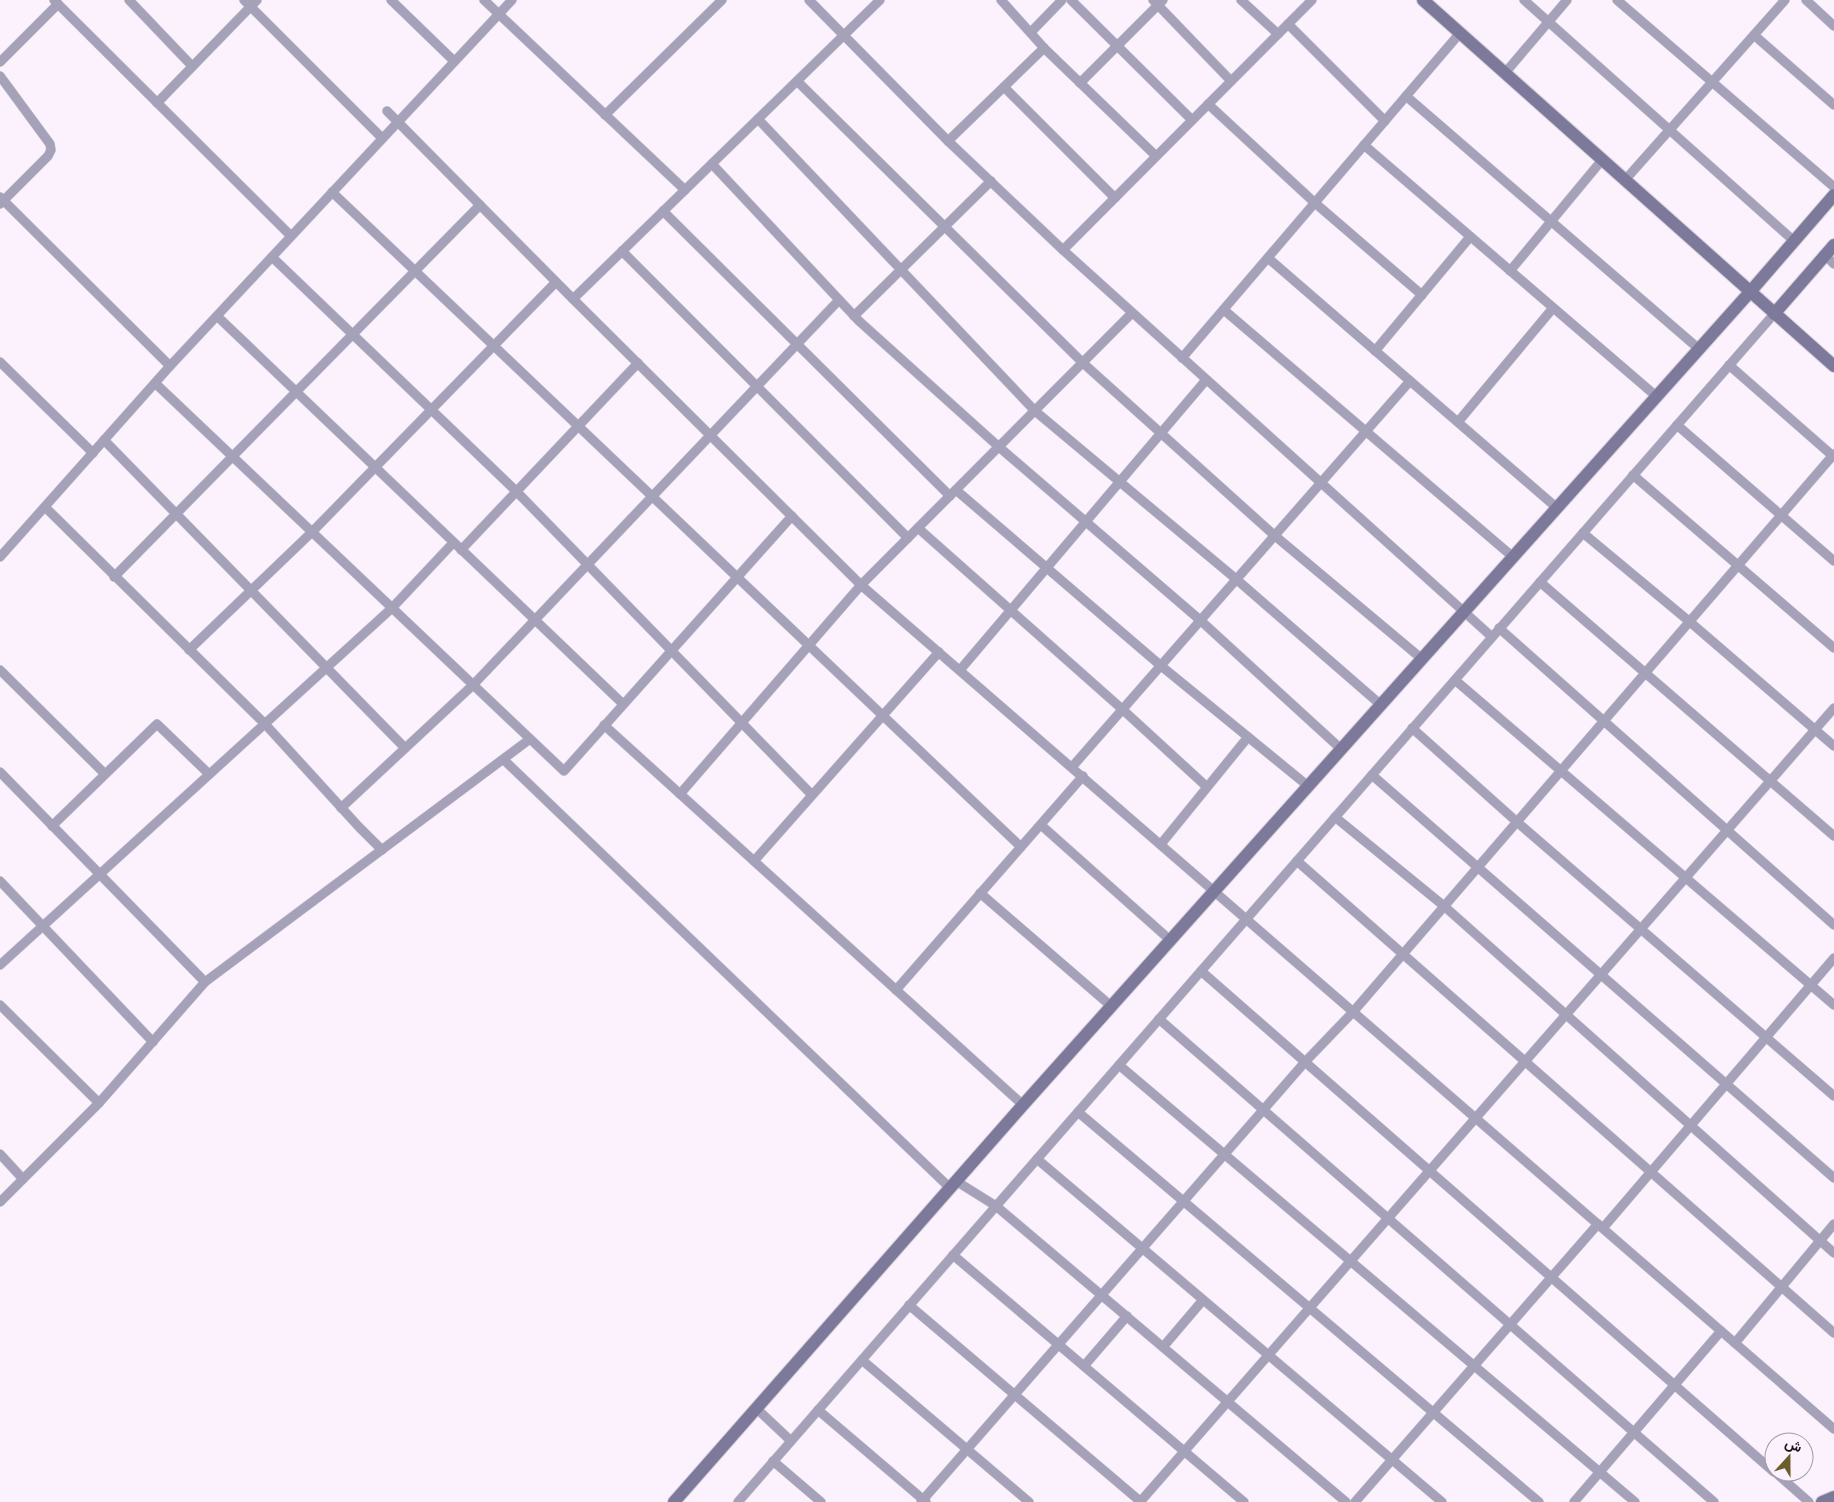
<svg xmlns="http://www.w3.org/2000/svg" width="1834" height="1502" font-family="'Golos Text',Vazirmatn,sans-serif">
<rect width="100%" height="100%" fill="#fbf2fe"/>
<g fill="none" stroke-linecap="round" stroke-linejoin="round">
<!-- street casing -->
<g stroke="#d7ceda" stroke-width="10">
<g id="street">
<polyline points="54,0 291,236"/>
<polyline points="129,0 192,66"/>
<polyline points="244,0 382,138"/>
<polyline points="391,0 454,61"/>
<polyline points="484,0 685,190"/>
<polyline points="809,0 948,141 1063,250 1492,637"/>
<polyline points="1001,0 1044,48 1156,156"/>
<polyline points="1071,0 1192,120"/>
<polyline points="1153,0 1231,81"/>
<polyline points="1241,0 1278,34"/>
<polyline points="1524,0 1794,241"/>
<polyline points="1617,0 1834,187"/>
<polyline points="1806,0 1834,26"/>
<polyline points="1288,24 1385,121"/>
<polyline points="1031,32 1062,0"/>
<polyline points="1754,35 1834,105"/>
<polyline points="0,62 58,4"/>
<polyline points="1505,73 1567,0"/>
<polyline points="0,76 50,144 51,150 48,156 0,204"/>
<polyline points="797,81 1083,363 1274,535 1422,659"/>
<polyline points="1080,83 1163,0"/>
<polyline points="1004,87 1115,198"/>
<polyline points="1406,96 1699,349"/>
<polyline points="157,103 257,0"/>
<polyline points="1208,104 1315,203 1422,295"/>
<polyline points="387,111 573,299 861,585 1834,1429"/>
<polyline points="605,115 722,0"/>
<polyline points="758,119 1035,411 1236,579 1381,705"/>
<polyline points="948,141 1044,48"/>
<polyline points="1364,145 1656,396"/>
<polyline points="712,164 859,321 999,447 1200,620 1341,749"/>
<polyline points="1625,180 1785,0"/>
<polyline points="332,192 1021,847"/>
<polyline points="0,197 170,366"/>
<polyline points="663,211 950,496"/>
<polyline points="1063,250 1312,0"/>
<polyline points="622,251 908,538"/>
<polyline points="1825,255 1834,264"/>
<polyline points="272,257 516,491 812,795"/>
<polyline points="1268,258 1557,508"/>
<polyline points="1510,271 1602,160"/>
<polyline points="573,299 880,0"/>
<polyline points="1224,310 1513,557"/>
<polyline points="217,316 623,704"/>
<polyline points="854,316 991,181"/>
<polyline points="1375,351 1470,237"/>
<polyline points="1182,358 1460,33"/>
<polyline points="0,362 93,453"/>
<polyline points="1729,365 1834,457"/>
<polyline points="155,383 564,771 792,516"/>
<polyline points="1458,422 1553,308"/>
<polyline points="1677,425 1834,561"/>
<polyline points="104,440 405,748"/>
<polyline points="1633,475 1834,648"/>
<polyline points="956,490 1160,665 1308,786"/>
<polyline points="45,507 265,724 359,827 382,850"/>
<polyline points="918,528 1122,709 1207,787"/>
<polyline points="1583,533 1690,622 1834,746"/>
<polyline points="461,550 638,363"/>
<polyline points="0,557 170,366 512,0"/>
<polyline points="114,577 480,205"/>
<polyline points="1540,582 1834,836"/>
<polyline points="1499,628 1834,925"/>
<polyline points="189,650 312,532 556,282"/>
<polyline points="0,670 105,774"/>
<polyline points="960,670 1206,380"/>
<polyline points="1455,680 1834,1005"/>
<polyline points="604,725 1023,1105"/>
<polyline points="1412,728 1517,822 1834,1096"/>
<polyline points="504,760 950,1188"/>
<polyline points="1072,767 1410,381"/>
<polyline points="0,772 205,982"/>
<polyline points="1372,775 1834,1178"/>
<polyline points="680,794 861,585 1132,313"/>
<polyline points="341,808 473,685 839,300"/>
<polyline points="1335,817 1444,906 1834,1253"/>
<polyline points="1041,825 1170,940"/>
<polyline points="52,826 157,724 209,774"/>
<polyline points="1161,844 1248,737"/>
<polyline points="754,861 939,652"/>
<polyline points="1297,861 1834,1333"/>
<polyline points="0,881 153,1042"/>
<polyline points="980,893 1111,1006"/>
<polyline points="0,965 392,608 453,543"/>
<polyline points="1201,971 1774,1472"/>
<polyline points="896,990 1083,776"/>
<polyline points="0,1005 99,1103"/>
<polyline points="1159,1019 1714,1502"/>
<polyline points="1119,1065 1635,1502"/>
<polyline points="1078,1112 1539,1502"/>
<polyline points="0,1154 23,1179"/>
<polyline points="1037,1159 1442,1502"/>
<polyline points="956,1181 996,1206 1346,1502"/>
<polyline points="0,1202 99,1103 205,982 530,739"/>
<polyline points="1603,1228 1834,958"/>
<polyline points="953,1255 1244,1502"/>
<polyline points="909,1305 1141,1502"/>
<polyline points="1735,1343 1834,1224"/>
<polyline points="1163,1347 1203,1300"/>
<polyline points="862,1360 1029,1502"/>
<polyline points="1084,1366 1127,1316"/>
<polyline points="756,1408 791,1441"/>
<polyline points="818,1410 926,1502"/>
<polyline points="773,1461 821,1502"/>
<polyline points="1775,1472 1809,1502"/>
<polyline points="738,1502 1774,314"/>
<polyline points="921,1502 1305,1062 1353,1012 1834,454"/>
<polyline points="1140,1502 1834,708"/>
<polyline points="1355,1502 1598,1224"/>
<polyline points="1574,1502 1721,1331"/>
</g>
</g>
<!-- secondary casing -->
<g stroke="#d7ceda" stroke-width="14">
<g id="secondary">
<polyline points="1423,0 1834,366"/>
<polyline points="1774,314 1834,245"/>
<polyline points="674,1502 1023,1105 1750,292 1834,195"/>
<polyline points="1822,1502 1834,1497"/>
</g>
</g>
<!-- street -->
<use href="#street" stroke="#a4a1b9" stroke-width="9"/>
<!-- secondary -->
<use href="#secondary" stroke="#7d799b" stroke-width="12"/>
</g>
<!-- north arrow -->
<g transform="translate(1789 1457) rotate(21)"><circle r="24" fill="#fbf2fe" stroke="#a199a3"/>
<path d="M0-4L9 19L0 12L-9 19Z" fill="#6c5e2b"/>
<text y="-8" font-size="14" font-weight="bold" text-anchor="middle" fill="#19141b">ش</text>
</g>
</svg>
